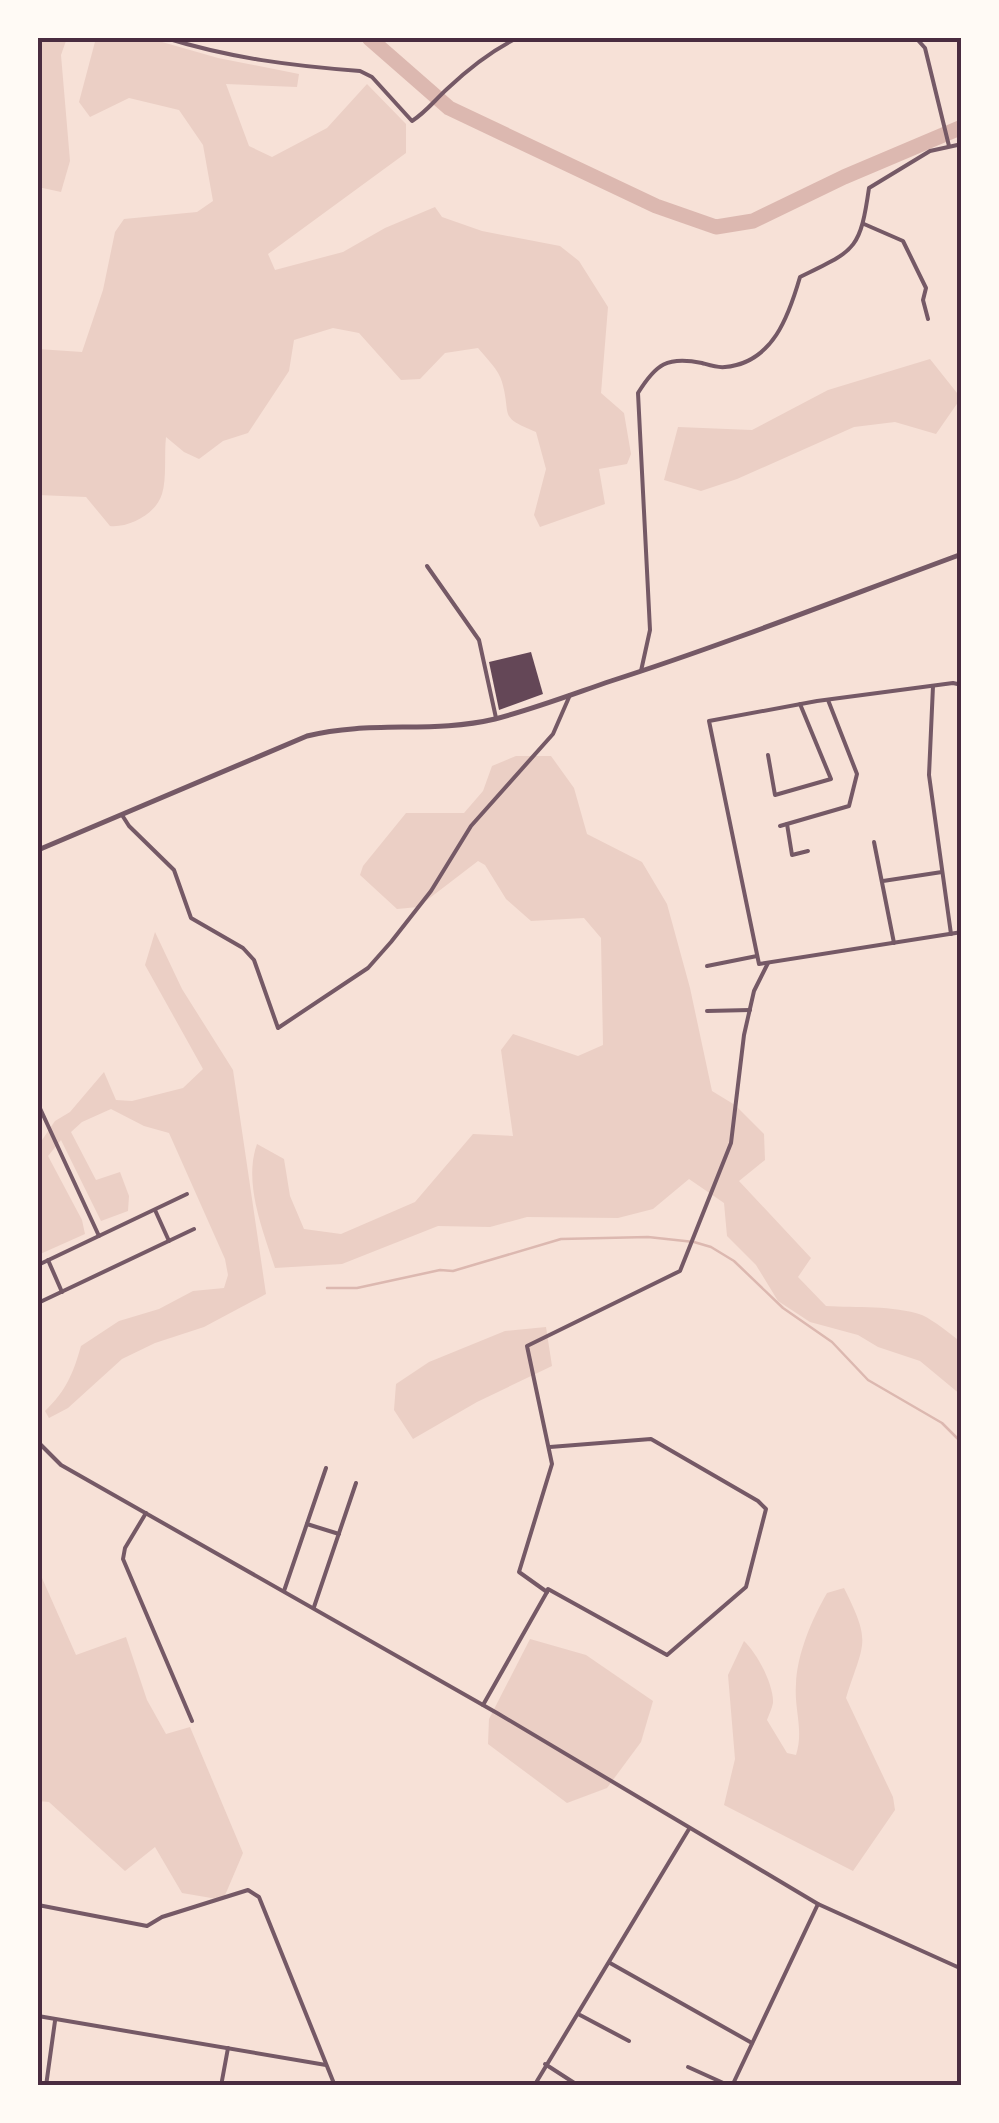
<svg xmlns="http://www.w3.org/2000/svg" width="999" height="2123" font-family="'Titillium Web',sans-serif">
<rect width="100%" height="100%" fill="#f7e1d7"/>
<!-- green -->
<g fill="#ebcfc5">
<polygon points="38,38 67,38 61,55 70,161 61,192 38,187"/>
<path d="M96,38H148L218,58L299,74L297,87L226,84L249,146L272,157L327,128L367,84L406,124V153L268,254L275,270L343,252L385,228L435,207L442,217L482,231L560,246L579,261L608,307L601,393L624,413L631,454L627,464L599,469L605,504L540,527L534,515L546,469L536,432C497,416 512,417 502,382C499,370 486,358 478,348L445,353L420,379L401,380L359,333L333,328L294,340L289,371L248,433L223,441L199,459L184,452L166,437C164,454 167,478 162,494C156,514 129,528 110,526L86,497L38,495V349L82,352L103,290L115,232L124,219L197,212L213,201L203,145L179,110L129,98L90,117L79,102Z"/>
<polygon points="930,359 961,398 936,434 895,422 854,427 737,479 701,491 664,480 678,427 752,430 828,390"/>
<path d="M516,756H551L574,788L587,834L642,862L667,904L690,988L712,1091L735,1105L764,1134L765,1160L739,1181L811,1258L798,1277L826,1306C856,1308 893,1305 922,1315C935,1321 950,1334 961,1342V1395L920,1361L878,1347L858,1335L810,1322L778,1301L756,1265L727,1236L724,1203L689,1179L653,1209L618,1218L527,1217L490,1227L438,1226L342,1264L275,1268C263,1230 243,1183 257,1144L284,1159L290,1196L304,1229L341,1234L415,1202L473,1134L513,1136L501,1050L513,1034L578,1056L603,1045L601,938L584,918L531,921L506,899L485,865L478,861L418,907L397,909L360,875L363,866L406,813H464L483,791L492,766Z"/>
<path d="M155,932L182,989L233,1070L266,1294L204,1327L155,1343L122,1359L68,1408L49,1418L45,1411C66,1391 73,1374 81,1346L119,1321L159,1309L193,1291L224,1288L228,1275L225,1259L169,1133L144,1126L111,1109L82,1122L71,1132L96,1180L120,1172L129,1196L128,1211L101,1221L61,1140L48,1156L82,1220L85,1234L38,1255V1146L55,1121L70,1112L104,1072L116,1100L132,1101L183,1088L203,1069L145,965Z"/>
<polygon points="546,1327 552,1366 477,1402 413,1439 394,1410 396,1384 429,1362 505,1331"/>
<polygon points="38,1577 42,1578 76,1655 126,1637 147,1700 166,1734 190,1727 243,1853 223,1900 182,1893 155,1847 125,1871 49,1802 38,1801"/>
<path d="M844,1588C872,1644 864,1641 846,1698L893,1797L895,1810L853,1871L724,1805L735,1759L728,1675L744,1641C757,1653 774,1685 773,1703C772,1709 769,1714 767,1720L787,1753L796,1755C804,1730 794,1710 796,1684C797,1654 812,1619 827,1593Z"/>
<polygon points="530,1639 586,1655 653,1701 641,1742 607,1788 567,1803 488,1744 489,1719"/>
</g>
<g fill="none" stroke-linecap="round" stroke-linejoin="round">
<!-- stream -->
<polyline stroke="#dcb8b0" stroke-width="2.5" points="327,1288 357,1288 440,1270 453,1271 561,1239 648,1237 694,1242 711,1247 734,1261 783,1308 832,1342 868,1380 942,1423 962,1443"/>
<!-- river -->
<polyline stroke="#dcb8b0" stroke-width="15" points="369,38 449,108 656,206 716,227 753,221 844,177 962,127"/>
</g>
<!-- building -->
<polygon fill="#644757" points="531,652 543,694 499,710 489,662"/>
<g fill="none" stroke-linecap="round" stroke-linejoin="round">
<!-- minor -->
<g stroke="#755966" stroke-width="4">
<path d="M166,38C230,58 293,66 360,71L372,77L412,121C426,112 434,101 447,89C468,69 491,51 517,38"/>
<polyline points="916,38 925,48 949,146"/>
<polyline points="864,224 903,241 926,288 923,300 928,319"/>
<polyline points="427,566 479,640 496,718"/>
<path d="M641,671L650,630L638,393C656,364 667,356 702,363C709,365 717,368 725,367C773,363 789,315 800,277C855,250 860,251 869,188L930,151L962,144"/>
<polyline points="962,685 953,683 817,701 709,721 759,964 962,932"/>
<polyline points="933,686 929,775 951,934"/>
<polyline points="768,755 775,795 831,779 800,704"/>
<polyline points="122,815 129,826 174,870 191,918 243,948 254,960 278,1028 368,968 391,942 431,891 471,826 553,734 570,695"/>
<polyline points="787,824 792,855 808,851"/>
<polyline points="780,826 849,806 857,774 828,700"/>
<polyline points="874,842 894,943"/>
<polyline points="883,881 942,872"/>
<polyline points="707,966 757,956"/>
<polyline points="707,1011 750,1010"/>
<polyline points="38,1104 99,1236"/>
<polyline points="155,1210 169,1241"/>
<polyline points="48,1260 62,1292"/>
<polyline points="38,1265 187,1194"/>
<polyline points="38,1303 194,1229"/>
<polyline points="38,1442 61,1465 497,1713 818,1904 962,1969"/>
<polyline points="550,1447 651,1439 758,1501 766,1509 746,1587 667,1655 548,1589 547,1592 519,1572 552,1464 527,1346 680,1271 731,1143 744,1035 754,991 768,963"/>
<polyline points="146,1513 125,1548 123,1559 192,1721"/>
<polyline points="307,1524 339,1534"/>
<polyline points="284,1591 326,1468"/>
<polyline points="314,1607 356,1483"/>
<polyline points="483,1705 547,1592"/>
<polyline points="38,1905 147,1926 162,1917 248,1890 259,1897 335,2086"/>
<polyline points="610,1963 752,2043"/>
<polyline points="580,2015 629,2041"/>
<polyline points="38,2016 326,2065"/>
<polyline points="545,2064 579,2086"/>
<polyline points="688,2067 730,2086"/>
<polyline points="46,2086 55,2021"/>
<polyline points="221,2086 228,2048"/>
<polyline points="534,2086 689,1829"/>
<polyline points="625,2086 626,2083"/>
<polyline points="732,2086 818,1904"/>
</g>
<!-- tertiary -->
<path stroke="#755966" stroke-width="5" d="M38,850L307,736C370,720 432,734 495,719C534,709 573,694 611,681C729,643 845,597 962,554"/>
</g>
<!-- border -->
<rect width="999" height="2123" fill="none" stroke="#fffaf5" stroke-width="80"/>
<rect x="40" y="40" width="919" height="2043" fill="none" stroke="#4a2c40" stroke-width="4"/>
</svg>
